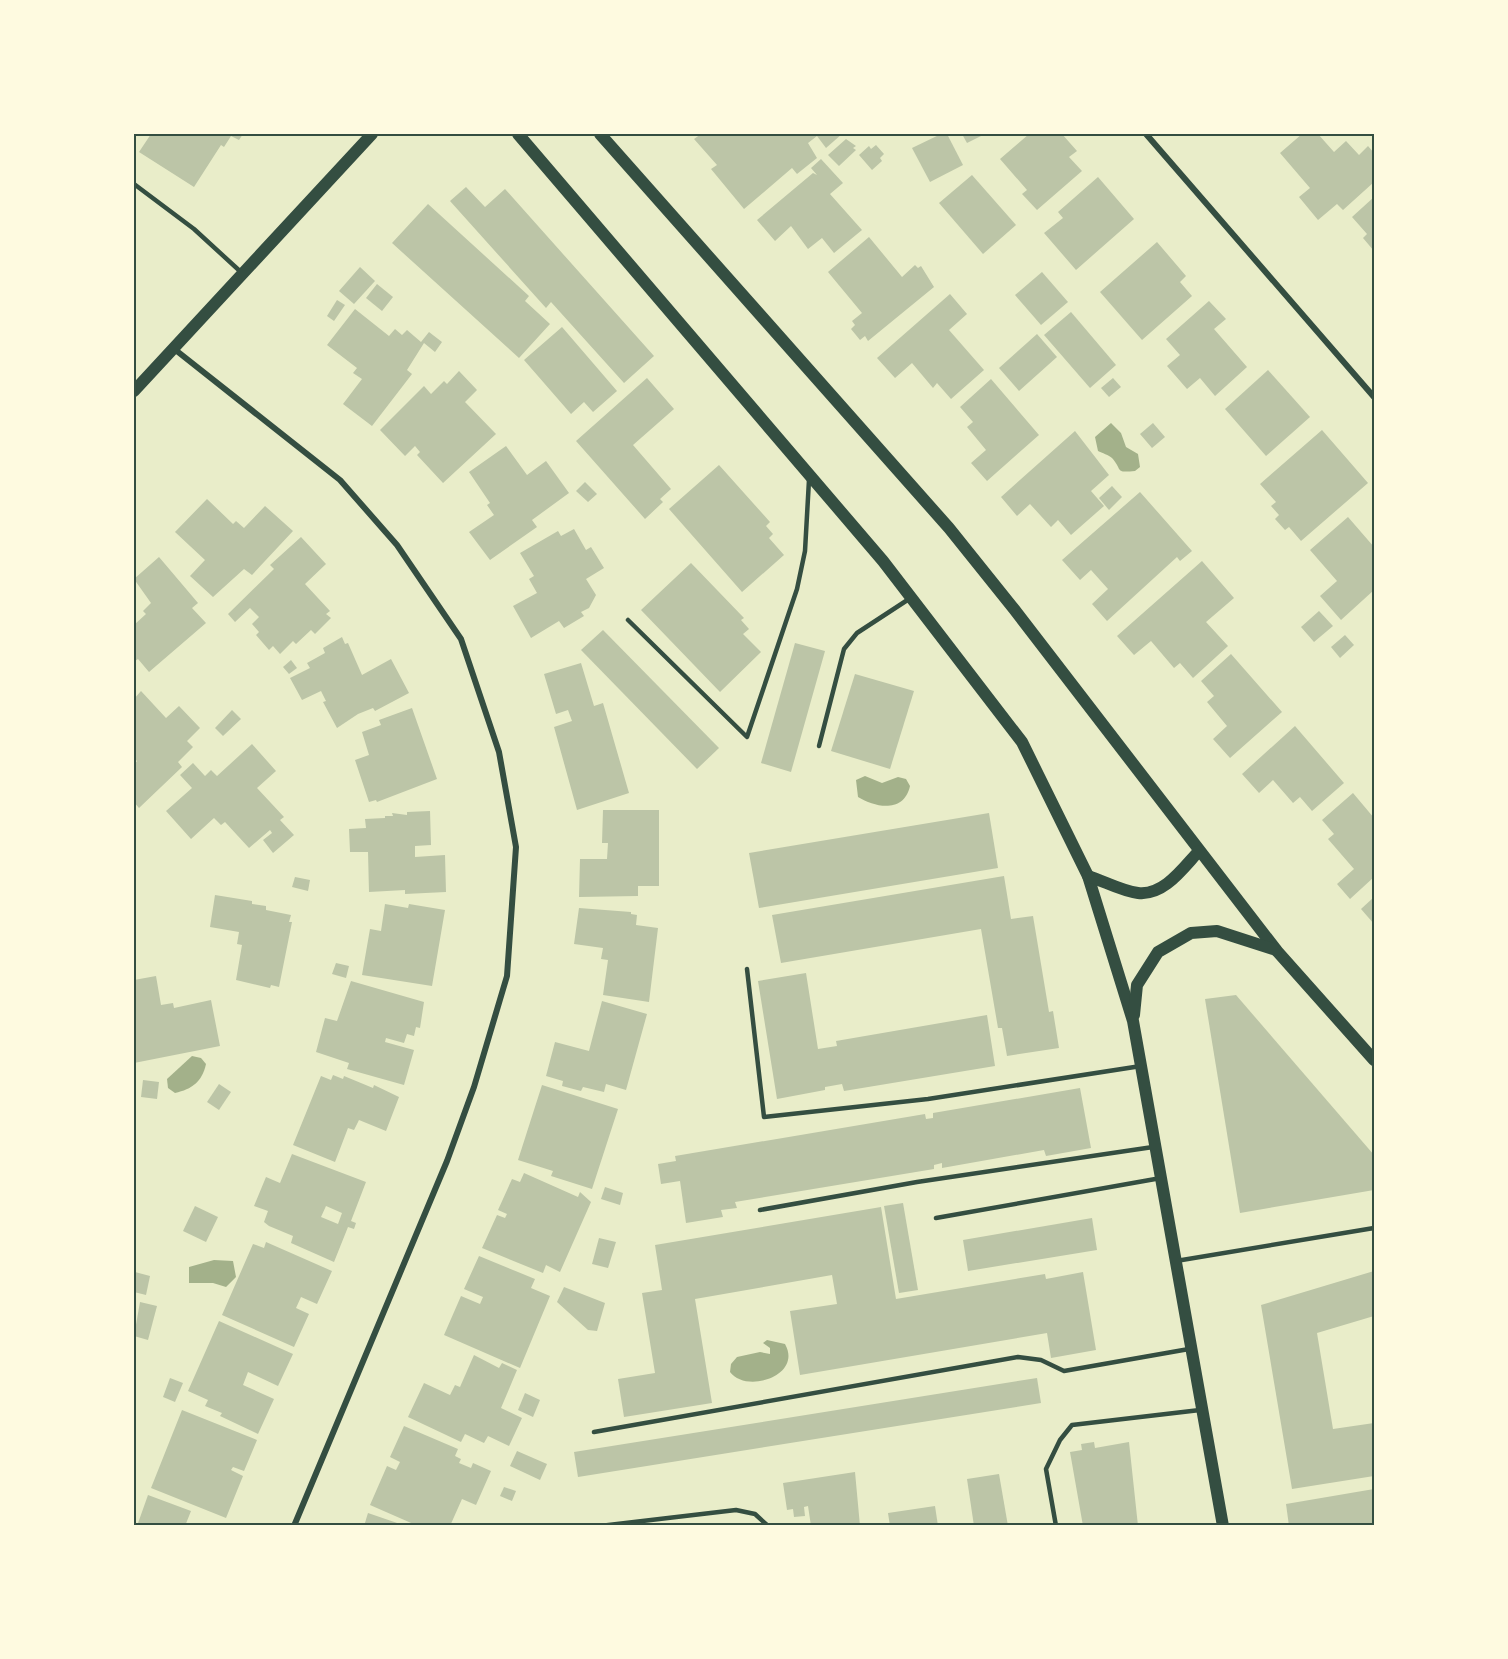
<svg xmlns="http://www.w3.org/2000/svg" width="1508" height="1659" font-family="Manrope,sans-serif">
<rect width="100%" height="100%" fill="#e9edc9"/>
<!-- water -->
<g fill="#a3b18a">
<path d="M1111,423L1121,433L1126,447L1138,454L1140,467L1135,471C1114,473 1123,470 1112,458C1109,455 1102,453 1098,451L1095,437Z"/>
<path d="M865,776L882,783L898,777L906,779L910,786C904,813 876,808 858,797L856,780Z"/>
<path d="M192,1056L201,1058L206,1064C202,1082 192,1089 175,1093L168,1088L167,1079Z"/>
<polygon points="214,1260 233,1261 236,1277 226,1287 213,1283 189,1283 189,1267"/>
<path d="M767,1340L785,1344C803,1376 746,1394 730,1372L731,1364L737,1357L760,1352L770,1354V1348L763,1343Z"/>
</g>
<!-- building -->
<g fill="#bcc5a7" fill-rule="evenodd">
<polygon points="151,134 243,134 239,140 231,136 224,147 221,145 194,187 139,152"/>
<polygon points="701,134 814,134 817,136 808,143 817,158 797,174 792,168 744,209 711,169 717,165 694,139"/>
<polygon points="820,134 842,134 826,148 817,136"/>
<polygon points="941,134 947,134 963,165 930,182 912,148"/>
<polygon points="962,134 985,134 967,143"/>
<polygon points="1029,134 1062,134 1077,151 1069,157 1082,171 1037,210 1022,194 1027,190 1000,159"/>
<polygon points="1302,134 1318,134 1334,152 1346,141 1359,155 1368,146 1374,153 1374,182 1343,210 1337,204 1318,220 1299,197 1310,188 1280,153"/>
<polygon points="846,139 856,146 853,148 856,150 839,166 828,155"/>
<polygon points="876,145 884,154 880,158 882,161 872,170 859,155 869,146 871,149"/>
<polygon points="821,159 843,183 830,194 862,230 834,253 822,238 808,249 791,226 775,241 757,220 813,173 817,175 811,168"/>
<polygon points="972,175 1016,225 983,254 939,203"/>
<polygon points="1098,177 1134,219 1076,270 1044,233 1063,218 1058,212"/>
<polygon points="466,187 485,207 505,189 654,356 624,383 551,302 546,308 450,201"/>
<polygon points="1374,197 1374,251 1363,238 1367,234 1352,217"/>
<polygon points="428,204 529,296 525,301 550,324 519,358 392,243"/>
<polygon points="869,237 902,277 915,265 918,268 921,266 934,287 868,341 865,336 860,340 851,329 855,325 852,321 862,313 828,272"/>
<polygon points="1157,242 1186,276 1180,282 1192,296 1142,340 1100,292"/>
<polygon points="360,267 375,281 354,304 339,291"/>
<polygon points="1042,272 1068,302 1041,325 1015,295"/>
<polygon points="377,284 393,297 382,311 366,298"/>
<polygon points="950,294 967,314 949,330 984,370 951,399 937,383 933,388 912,363 895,378 877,358"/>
<polygon points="337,300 345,305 334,321 327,316"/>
<polygon points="1209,301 1226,319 1214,329 1247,367 1215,396 1200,378 1187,389 1167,366 1180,355 1166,339"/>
<polygon points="355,309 389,336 395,329 402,335 407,330 421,342 429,332 442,342 435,352 424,343 407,370 412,374 372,426 343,404 362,379 353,373 357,368 327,345"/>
<polygon points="1071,312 1116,365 1090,388 1044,335"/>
<polygon points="562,327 617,391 593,412 584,402 571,414 524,360"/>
<polygon points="1037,334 1057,357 1019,391 999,368"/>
<polygon points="1268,370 1310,417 1266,456 1225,409"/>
<polygon points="459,371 477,390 465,402 496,434 443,483 417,455 420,452 415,446 405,456 380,430 424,386 431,394 444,381 447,384"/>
<polygon points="647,378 674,409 633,445 671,489 660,499 663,502 645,519 576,441"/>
<polygon points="1113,378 1121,387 1109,397 1101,388"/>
<polygon points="991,379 1039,435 987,481 971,463 986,450 967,427 973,422 960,407"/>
<polygon points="1153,423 1165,437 1152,448 1140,434"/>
<polygon points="1322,430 1368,483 1301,541 1289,527 1285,530 1275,519 1279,515 1271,506 1276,502 1260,484"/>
<polygon points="1075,431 1109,475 1091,491 1104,506 1071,535 1058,520 1051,527 1030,504 1017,516 1001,497"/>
<polygon points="506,446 527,475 546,461 569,493 532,520 537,527 490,560 469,532 494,515 487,505 490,503 469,472"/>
<polygon points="719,465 770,522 766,526 773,534 769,538 784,555 742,592 669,509"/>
<polygon points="585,482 597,494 588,502 576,491"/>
<polygon points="1112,486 1122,497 1109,510 1099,498"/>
<polygon points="1140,492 1192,551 1180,561 1177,557 1107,621 1092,604 1108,589 1091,570 1080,580 1062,560"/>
<polygon points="207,499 233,524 236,521 244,528 265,506 293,531 252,575 244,569 213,597 190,576 205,560 175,532"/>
<polygon points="1348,517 1374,547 1374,590 1341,620 1320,596 1337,581 1310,550"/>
<polygon points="574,529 586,550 591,547 604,568 586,579 596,595 589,608 581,612 584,616 564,628 559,621 531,638 513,606 537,593 529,579 534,576 520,553 558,531 561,536"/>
<polygon points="301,537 326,564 305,584 330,611 326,614 331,618 315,634 311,630 296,644 293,641 280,654 273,646 269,650 256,635 259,632 252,624 259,617 250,608 235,622 228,614 274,569 270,565"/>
<polygon points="159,557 198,603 192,608 206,623 149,672 138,659 135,661 134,659 134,625 146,614 143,611 151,603 134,579"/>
<polygon points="1202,561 1234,598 1206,622 1228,646 1193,678 1180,663 1174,668 1151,641 1134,655 1117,636"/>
<polygon points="691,563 744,618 741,620 749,629 743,634 761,652 720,692 641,610"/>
<polygon points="1319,611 1333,626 1314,642 1301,627"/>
<polygon points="603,630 719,748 697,769 581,650"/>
<polygon points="1345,635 1354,645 1340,658 1331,647"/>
<polygon points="342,637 345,644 348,643 362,675 391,659 409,693 375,711 373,708 358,714 337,728 323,702 326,701 321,691 302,700 290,678 310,668 307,663 325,653 323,648"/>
<polygon points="795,643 825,651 791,772 761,763"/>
<polygon points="1231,654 1282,712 1230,758 1213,739 1227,726 1207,702 1214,696 1201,681"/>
<polygon points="291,660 297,668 289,674 283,667"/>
<polygon points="581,663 594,706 603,703 629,793 577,810 554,727 572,721 568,710 556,714 544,674"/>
<polygon points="855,674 914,691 890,769 831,751"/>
<polygon points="141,691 166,718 179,706 200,728 187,741 193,747 178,762 182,767 139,808 134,802 134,765 137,761 134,758 134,699"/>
<polygon points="412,708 437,779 377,802 376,800 369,802 355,760 369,755 362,732 381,725 379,720"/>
<polygon points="232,710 241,719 223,736 215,728"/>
<polygon points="1295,726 1344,783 1312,811 1300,797 1293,803 1273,780 1259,793 1242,774"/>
<polygon points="252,744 276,771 257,788 284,817 280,820 294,835 273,853 263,840 272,833 270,830 249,848 225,822 221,825 214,818 191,839 166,811 192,788 180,775 193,763 205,776 211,770 217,776"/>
<polygon points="1353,793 1374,818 1374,877 1350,899 1337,884 1354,869 1328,839 1334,834 1322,820"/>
<polygon points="603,810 659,810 659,886 638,886 638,896 579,897 580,859 607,859 608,843 602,843"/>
<polygon points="430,811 431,845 415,846 415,857 445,855 446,892 405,894 405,890 369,892 368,852 350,852 349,829 366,828 365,819 385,818 385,816 393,816 392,813 407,815 407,812"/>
<polygon points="989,813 998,868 759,908 749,853"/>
<polygon points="1004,876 1011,919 1033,916 1049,1012 1053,1011 1059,1048 1007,1056 1002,1028 998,1028 981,929 781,963 772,915"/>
<polygon points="295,877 310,880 308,891 292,887"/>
<polygon points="215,895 252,901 252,904 266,906 266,910 291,915 289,922 292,922 279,987 271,985 270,988 236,980 242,945 237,944 239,932 210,927"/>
<polygon points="1374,897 1374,924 1361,909"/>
<polygon points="385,904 408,908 409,904 445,910 432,986 362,975 370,929 381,931"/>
<polygon points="579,908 631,912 631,914 637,915 636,925 658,928 649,1002 603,995 608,960 601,959 603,948 574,944"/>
<polygon points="336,963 349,966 346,978 332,974"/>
<polygon points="806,973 818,1049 837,1046 836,1041 987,1015 995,1066 844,1091 842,1084 825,1087 825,1090 777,1099 758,981"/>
<polygon points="156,976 161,1005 173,1003 174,1008 211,1000 220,1046 134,1063 134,980"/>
<polygon points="351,981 424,1002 420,1028 416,1027 414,1036 407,1034 404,1043 386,1038 385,1042 414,1050 404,1085 347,1069 349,1063 316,1052 325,1018 337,1021"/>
<polygon points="1236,995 1374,1155 1374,1190 1240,1213 1205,999"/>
<polygon points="602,1001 647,1014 626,1090 606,1084 604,1092 583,1087 581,1091 562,1086 563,1081 546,1076 555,1042 589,1051"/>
<polygon points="333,1075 343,1079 344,1076 373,1088 374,1085 399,1097 386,1131 359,1120 354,1130 348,1128 335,1162 293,1145 321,1076 331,1080"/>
<polygon points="143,1080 159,1082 157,1099 141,1097"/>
<polygon points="219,1084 231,1092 219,1110 207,1102"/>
<polygon points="542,1085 618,1109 592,1189 551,1176 553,1171 518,1160"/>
<polygon points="1080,1088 1091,1148 1046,1156 1044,1150 942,1168 942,1163 934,1165 934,1169 735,1202 737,1208 721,1210 723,1217 686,1223 680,1181 661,1184 658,1164 676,1161 675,1156 925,1114 926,1119 933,1118 933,1113"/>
<path d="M292,1154L366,1182L351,1221L356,1223L354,1229L348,1227L334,1262L291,1243L293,1236L269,1226L264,1222L268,1211L254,1206L266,1177L280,1183ZM326,1206L342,1213L338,1224L321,1217Z"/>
<polygon points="524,1173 578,1197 580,1192 591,1202 560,1272 546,1265 543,1273 482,1248 497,1215 505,1218 507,1214 498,1210 512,1179 520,1182"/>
<polygon points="605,1187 623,1193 620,1205 601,1199"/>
<polygon points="903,1203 918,1290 899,1293 884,1206"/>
<polygon points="195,1206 218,1217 206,1242 183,1231"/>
<polygon points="881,1207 896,1299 1045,1274 1046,1279 1083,1272 1096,1350 1051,1358 1047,1333 800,1375 790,1311 837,1304 832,1275 695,1299 712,1403 624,1417 618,1379 655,1373 642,1293 662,1290 655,1245"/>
<polygon points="1092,1218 1097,1250 968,1271 963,1240"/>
<polygon points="599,1238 616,1242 608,1268 592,1264"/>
<polygon points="266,1242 332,1271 317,1304 301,1297 296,1308 309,1314 294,1347 222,1315 253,1244 264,1248"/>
<polygon points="479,1256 535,1279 531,1288 550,1296 520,1368 444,1335 461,1296 480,1304 483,1297 464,1289"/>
<polygon points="1374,1271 1374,1316 1317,1333 1333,1429 1374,1423 1374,1476 1292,1489 1261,1305"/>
<polygon points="135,1272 150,1276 146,1295 134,1292"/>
<polygon points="564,1287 605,1303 597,1331 588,1330 557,1302"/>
<polygon points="140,1302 157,1306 148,1340 134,1336"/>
<polygon points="219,1321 293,1354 278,1386 248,1372 243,1385 274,1399 258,1434 220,1416 222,1413 205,1406 208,1400 188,1391"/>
<polygon points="474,1355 499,1368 502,1363 517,1370 501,1408 522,1418 509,1446 488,1436 484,1443 465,1434 461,1442 408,1417 424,1383 450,1395 455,1385 460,1387"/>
<polygon points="170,1378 183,1383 175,1402 163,1397"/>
<polygon points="1037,1378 1041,1403 578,1477 574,1452"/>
<polygon points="525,1393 540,1400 533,1417 518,1410"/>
<polygon points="182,1410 257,1440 244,1471 233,1467 231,1470 243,1476 226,1518 151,1488"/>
<polygon points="404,1426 458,1449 455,1456 461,1459 459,1463 471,1468 473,1463 491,1471 476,1505 462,1499 450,1526 418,1526 370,1505 387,1466 396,1470 400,1462 390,1457"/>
<polygon points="1094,1442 1095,1448 1129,1442 1138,1526 1083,1526 1070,1452 1082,1450 1081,1444"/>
<polygon points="517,1451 547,1464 540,1480 510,1466"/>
<polygon points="855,1472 860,1526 811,1526 808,1506 804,1507 805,1516 794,1517 793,1509 787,1510 783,1483"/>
<polygon points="999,1474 1008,1526 974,1526 967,1479"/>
<polygon points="504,1487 516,1491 512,1501 500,1496"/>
<polygon points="1374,1489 1374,1526 1289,1526 1286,1504"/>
<polygon points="148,1495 191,1511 185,1526 137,1526"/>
<polygon points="935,1506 938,1526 890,1526 888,1513"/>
<polygon points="368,1513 403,1525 403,1526 364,1526"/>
</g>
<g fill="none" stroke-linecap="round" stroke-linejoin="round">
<!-- service -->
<g stroke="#344e41" stroke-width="4.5">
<polyline points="134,184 194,229 242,273"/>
<polyline points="628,620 747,737 797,589 805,551 809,480"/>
<polyline points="819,746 844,649 857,633 909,599"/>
<polyline points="747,969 764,1117 928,1099 1141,1066"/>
<polyline points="760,1210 917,1182 1153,1147"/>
<polyline points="936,1218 1161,1178"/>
<polyline points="1176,1261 1374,1228"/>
<polyline points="594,1432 1018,1357 1041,1360 1064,1371 1189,1349"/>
<polyline points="600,1526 736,1510 755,1514 768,1526"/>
<polyline points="1056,1526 1046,1469 1060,1440 1072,1425 1200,1410"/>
</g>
<!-- minor -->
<g stroke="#344e41" stroke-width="6">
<polyline points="1146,134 1374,397"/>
<polyline points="173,348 340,480 397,545 461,639 499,752 516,847 507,976 474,1087 447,1161 294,1526"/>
</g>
<!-- secondary -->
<g stroke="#344e41" stroke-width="12">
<polyline points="518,134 883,561 1022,742 1088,876 1133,1021 1223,1526"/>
<polyline points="600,134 949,528 1014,609 1277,951 1374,1060"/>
<polyline points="134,391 372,134"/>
<path d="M1088,876C1104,881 1121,891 1138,893C1164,896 1183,868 1199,851"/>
<polyline points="1134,1015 1137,985 1158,952 1191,933 1217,931 1276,950"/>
</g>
</g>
<!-- border -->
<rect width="1508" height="1659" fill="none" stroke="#fefae0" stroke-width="270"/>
<rect x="135" y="135" width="1238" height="1389" fill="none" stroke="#344e41" stroke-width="2"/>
</svg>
